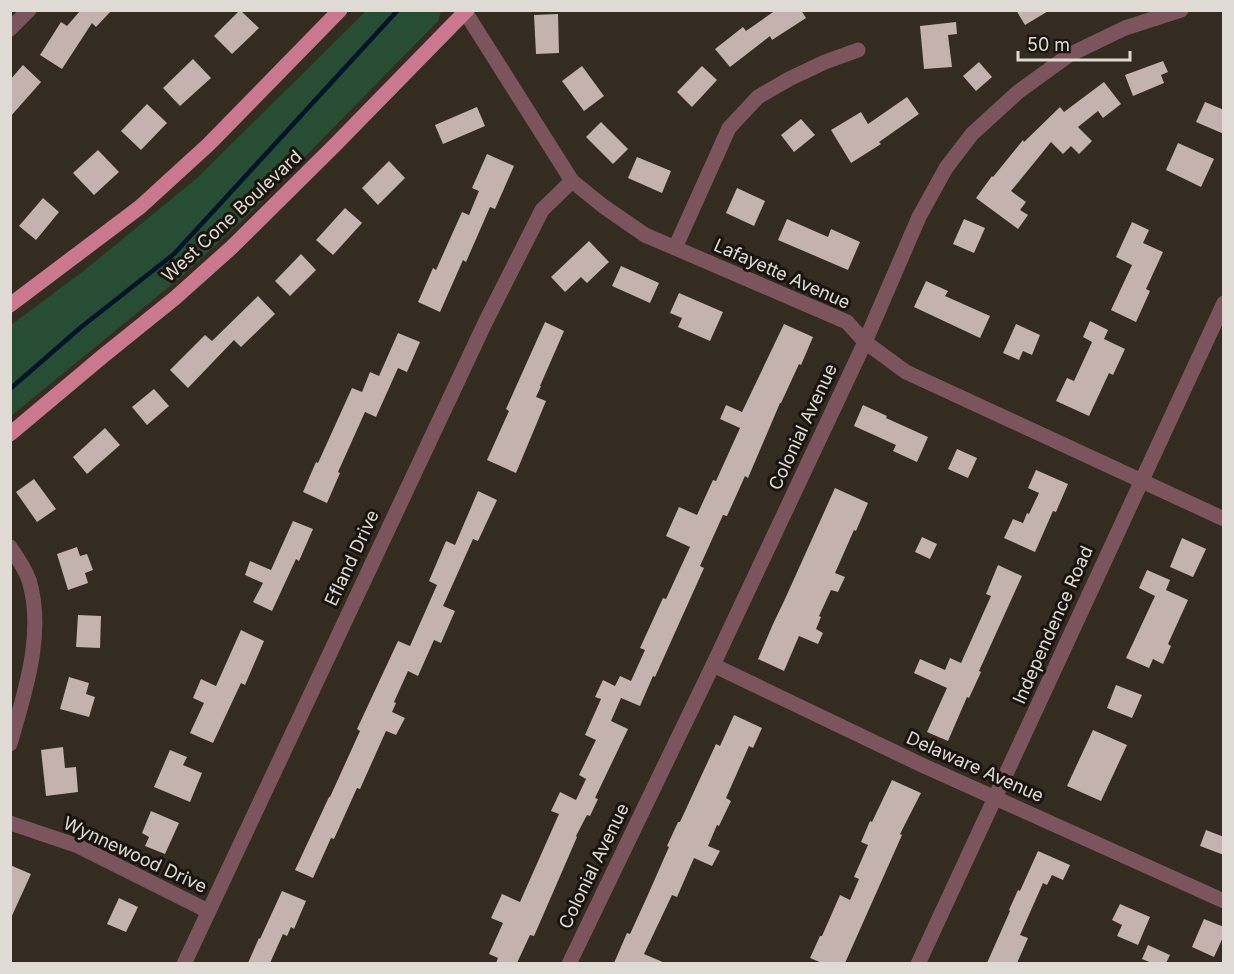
<svg xmlns="http://www.w3.org/2000/svg" width="1234" height="974" font-family="Inter,sans-serif">
<rect width="100%" height="100%" fill="#342b21"/>
<!-- green -->
<polygon fill="#274d35" points="367,10 441,11 438,21 245,218 181,277 11,416 11,325 86,269 196,179"/>
<g fill="none" stroke-linecap="round" stroke-linejoin="round">
<!-- stream -->
<polyline stroke="#001529" stroke-width="4.5" points="10,389 80,328 174,254 398,10"/>
</g>
<!-- building -->
<g fill="#c4b2af">
<polygon points="80,10 112,10 96,27 92,23 62,69 40,55 61,22 67,26 80,11"/>
<polygon points="240,10 259,28 232,54 214,36"/>
<polygon points="776,10 801,10 806,18 772,40 770,36 730,67 715,49 743,27 746,31"/>
<polygon points="1016,10 1050,10 1025,25"/>
<polygon points="558,14 559,53 536,54 534,15"/>
<polygon points="956,22 957,34 948,35 952,67 924,69 920,26"/>
<polygon points="193,59 211,78 180,106 163,88"/>
<polygon points="1163,61 1168,72 1161,75 1164,83 1133,96 1125,75"/>
<polygon points="979,62 992,77 976,91 963,76"/>
<polygon points="23,65 41,82 10,117 10,80"/>
<polygon points="582,66 604,96 584,111 562,81"/>
<polygon points="702,66 717,80 692,107 677,92"/>
<polygon points="1104,82 1121,104 1103,118 1098,111 1078,127 1092,141 1079,154 1071,146 1063,154 1051,142 1011,191 1026,202 1020,210 1028,215 1018,229 976,198 992,176 993,177 1023,140 1024,142 1060,107 1064,112"/>
<polygon points="907,97 919,114 879,142 881,144 851,163 831,130 861,112 868,124"/>
<polygon points="1205,102 1224,110 1224,134 1196,122"/>
<polygon points="147,104 167,123 141,150 121,131"/>
<polygon points="477,107 485,126 443,144 435,125"/>
<polygon points="801,119 815,135 794,152 781,135"/>
<polygon points="601,122 628,149 613,164 586,137"/>
<polygon points="1178,143 1214,159 1201,187 1166,170"/>
<polygon points="98,150 119,172 94,195 73,173"/>
<polygon points="487,154 514,166 495,209 490,207 466,262 463,260 440,312 418,302 433,268 436,270 462,212 469,215 479,191 472,188"/>
<polygon points="637,157 671,171 662,193 628,178"/>
<polygon points="389,161 405,178 378,205 362,188"/>
<polygon points="737,188 765,201 754,226 726,213"/>
<polygon points="43,198 59,212 36,240 19,226"/>
<polygon points="345,208 362,223 333,255 316,240"/>
<polygon points="787,219 828,237 831,229 860,242 848,270 778,240"/>
<polygon points="964,219 985,228 974,253 953,244"/>
<polygon points="1132,222 1149,230 1143,243 1163,252 1146,289 1150,291 1136,322 1111,310 1132,265 1116,257"/>
<polygon points="589,241 609,262 587,283 581,277 565,292 551,277"/>
<polygon points="301,254 316,270 290,296 275,281"/>
<polygon points="621,266 659,283 650,303 612,286"/>
<polygon points="926,281 948,291 945,296 990,316 980,338 914,307"/>
<polygon points="679,293 723,312 710,341 678,327 682,318 670,313"/>
<polygon points="258,296 275,314 241,347 234,340 188,388 170,370 205,335 212,341"/>
<polygon points="1090,321 1108,330 1104,339 1125,349 1113,375 1109,373 1089,416 1056,401 1067,378 1074,381 1092,342 1083,337"/>
<polygon points="545,322 564,331 540,386 541,386 536,397 546,401 516,473 487,460 509,411 506,409"/>
<polygon points="784,324 813,337 801,365 799,364 781,403 780,403 748,478 745,476 727,516 723,515 700,566 704,568 655,677 653,676 640,706 621,698 611,721 628,729 595,798 598,799 590,816 587,815 576,836 577,837 561,874 534,936 530,935 517,963 496,963 498,958 489,954 503,923 491,918 502,894 520,902 559,814 551,811 560,792 576,800 586,779 579,775 596,740 585,735 601,699 595,697 603,680 615,686 620,676 631,681 645,650 640,648 663,598 666,599 690,547 666,536 679,507 697,515 713,480 716,481 740,428 720,419 726,405 742,412"/>
<polygon points="1016,324 1040,335 1032,355 1023,351 1019,360 1003,353"/>
<polygon points="398,333 420,342 407,372 398,368 376,417 365,412 338,472 340,473 327,503 303,492 316,462 318,463 352,388 362,392 370,372 379,376"/>
<polygon points="154,389 169,406 147,425 132,407"/>
<polygon points="863,405 887,416 886,418 928,437 917,462 893,451 896,445 854,426"/>
<polygon points="105,428 120,445 87,474 73,457"/>
<polygon points="957,449 977,458 968,478 948,469"/>
<polygon points="1036,470 1068,484 1056,512 1053,511 1035,552 1004,538 1013,519 1023,523 1027,513 1029,514 1039,493 1028,488"/>
<polygon points="34,479 56,509 37,522 16,492"/>
<polygon points="835,488 868,503 856,531 854,530 835,573 845,577 838,592 831,590 819,616 821,617 816,629 823,633 818,644 799,636 784,671 758,659 773,624 785,599"/>
<polygon points="478,491 497,500 478,541 473,539 443,606 455,611 441,643 434,640 418,676 408,671 394,702 396,703 392,712 405,718 396,735 386,731 360,789 357,788 334,839 331,838 313,878 295,870 329,797 330,797 360,731 357,729 398,641 410,646 437,585 429,581 446,541 455,545"/>
<polygon points="293,521 313,529 299,561 296,559 272,611 253,602 263,583 245,575 250,561 271,570"/>
<polygon points="922,537 937,544 930,559 915,552"/>
<polygon points="1182,538 1206,549 1193,577 1170,567"/>
<polygon points="77,547 80,556 87,554 93,570 85,573 88,583 68,590 57,554"/>
<polygon points="998,565 1022,576 979,671 981,672 969,698 967,697 948,741 927,732 947,688 914,673 920,659 945,670 950,658 961,663 991,596 986,594"/>
<polygon points="1147,570 1170,580 1166,590 1188,600 1168,644 1171,646 1163,664 1153,659 1149,668 1126,658 1155,596 1139,588"/>
<polygon points="78,615 101,616 100,648 76,647"/>
<polygon points="241,630 264,641 245,685 241,683 213,743 190,733 204,703 193,698 201,679 216,686"/>
<polygon points="69,677 89,683 86,694 95,697 89,717 60,709"/>
<polygon points="1116,685 1142,695 1132,718 1107,708"/>
<polygon points="734,715 762,728 753,748 749,746 726,798 731,801 719,826 717,825 708,846 720,851 712,866 694,858 677,897 672,895 644,954 665,963 614,963 627,933 630,934 647,897 669,847 667,846 678,822 680,822 716,744 720,746"/>
<polygon points="1093,730 1127,745 1101,801 1067,786"/>
<polygon points="63,747 65,768 76,767 78,792 46,796 41,750"/>
<polygon points="170,750 187,757 183,765 202,773 190,802 154,787"/>
<polygon points="892,780 921,793 900,834 902,835 845,963 822,963 810,958 820,936 822,936 840,895 850,900 859,879 854,877 868,845 861,842 870,821 872,822"/>
<polygon points="151,811 179,823 165,854 145,846 149,837 142,833"/>
<polygon points="1206,830 1224,837 1224,855 1200,846"/>
<polygon points="1038,851 1070,865 1063,880 1052,875 1047,885 1043,883 1020,935 1028,938 1017,963 987,963 1010,911 1009,910 1018,890 1020,891"/>
<polygon points="10,865 31,874 10,920"/>
<polygon points="282,891 306,901 294,929 291,927 287,936 283,934 270,963 248,963 259,938 260,939"/>
<polygon points="119,898 138,907 126,932 107,924"/>
<polygon points="1120,904 1150,917 1138,945 1117,936 1122,925 1112,920"/>
<polygon points="1204,919 1224,927 1224,935 1214,957 1192,947"/>
<polygon points="1148,945 1170,955 1166,963 1152,963 1142,959"/>
</g>
<g fill="none" stroke-linecap="round" stroke-linejoin="round">
<!-- minor -->
<g stroke="#7c545e" stroke-width="15">
<polyline points="464,10 572,181 603,206 645,235 847,322 865,342 906,372 1224,519"/>
<polyline points="10,29 29,10"/>
<polyline points="675,248 729,128 758,97 789,79 825,62 858,50"/>
<path d="M10,547C17,557 25,569 29,580C45,633 25,692 10,744"/>
<polyline points="713,665 924,766 1224,901"/>
<polyline points="10,823 78,846 208,911"/>
<polyline points="184,964 485,323 542,210 572,181"/>
<polyline points="569,964 713,665 865,342 919,217 946,168 972,134 1018,92 1069,55 1125,28 1181,10"/>
<path d="M918,964C1021,744 1121,523 1224,303"/>
</g>
<!-- primary -->
<g stroke="#c9788e" stroke-width="15">
<polyline points="10,305 140,207 209,144 340,10"/>
<polyline points="10,434 103,356 175,298 232,247 336,144 467,10"/>
</g>
</g>
<g text-anchor="middle" stroke-width="6" stroke-linejoin="round" paint-order="stroke">
<!-- street labels -->
<g font-size="18" fill="#e0dad4" stroke="#191410">
<text transform="translate(232 216) rotate(-43)" y="6">West Cone Boulevard</text>
<text transform="translate(782 274) rotate(24)" y="6">Lafayette Avenue</text>
<text transform="translate(803 427) rotate(-65)" y="6">Colonial Avenue</text>
<text transform="translate(352 558) rotate(-65)" y="6">Efland Drive</text>
<text transform="translate(1053 625) rotate(-66)" y="6">Independence Road</text>
<text transform="translate(975 767) rotate(24)" y="6">Delaware Avenue</text>
<text transform="translate(135 855) rotate(25)" y="6">Wynnewood Drive</text>
<text transform="translate(594 866) rotate(-64)" y="6">Colonial Avenue</text>
</g>
</g>
<!-- border -->
<rect width="1234" height="974" fill="none" stroke="#e0dad4" stroke-width="24"/>
<!-- scale -->
<path d="M1018 51v9h112v-9" fill="none" stroke="#e0dad4" stroke-width="3"/>
<text x="1027" y="51" font-size="18" fill="#e0dad4" stroke="#191410" stroke-width="4.5" paint-order="stroke">50 m</text>
</svg>
